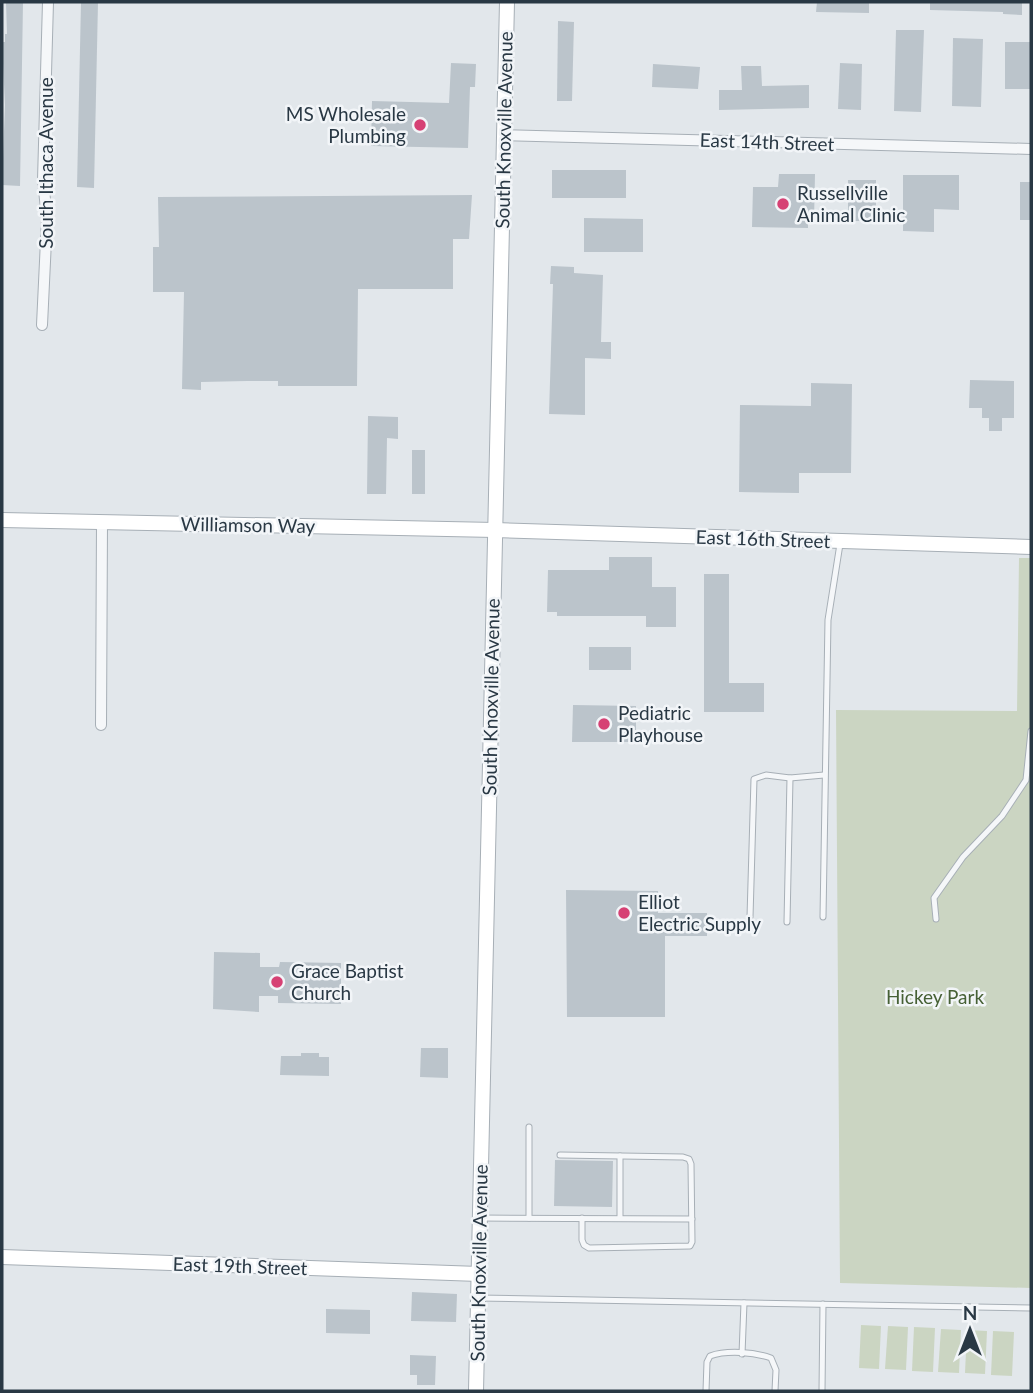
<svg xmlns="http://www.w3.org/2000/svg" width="1033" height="1393" font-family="Lato,sans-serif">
<rect width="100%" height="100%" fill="#e2e7eb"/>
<!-- green -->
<g fill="#cbd5c2">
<polygon points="1019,558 1031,558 1031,1288 840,1283 836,710 1017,711"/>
<polygon points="861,1325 881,1326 879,1369 859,1368"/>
<polygon points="888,1326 908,1327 906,1370 885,1369"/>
<polygon points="914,1327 935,1328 933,1372 912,1371"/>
<polygon points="941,1329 961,1330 959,1373 938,1372"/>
<polygon points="967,1330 987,1331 985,1374 965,1373"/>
<polygon points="993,1331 1014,1332 1012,1376 991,1375"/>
</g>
<!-- building -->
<g fill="#bbc4cb">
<polygon points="6,2 23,2 20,186 2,185 5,105 2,42 5,42 5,34 7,34"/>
<polygon points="81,2 98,2 94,188 77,187"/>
<polygon points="817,2 869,2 869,13 816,12"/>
<polygon points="930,2 1022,2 1022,15 1003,14 1003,12 930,10"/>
<polygon points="558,21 574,22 572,101 557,101"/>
<polygon points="896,30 924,30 921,112 894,111"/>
<polygon points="953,38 983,39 981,107 952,106"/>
<rect x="1005" y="42" width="26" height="47"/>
<polygon points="451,63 476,64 475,87 470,87 468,148 371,146 372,101 449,103"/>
<polygon points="840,63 862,64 861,110 838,109"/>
<polygon points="653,64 700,67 698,89 652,87"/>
<polygon points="741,66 761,66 762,86 809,85 809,108 719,110 719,90 742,90"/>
<rect x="552" y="170" width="74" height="28"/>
<polygon points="779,174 815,174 814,221 808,221 808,228 752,227 753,187 778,187"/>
<polygon points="903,175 959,175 959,210 934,209 934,232 903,231"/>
<rect x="848" y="180" width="28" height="41"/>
<rect x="1020" y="182" width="11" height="38"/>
<polygon points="472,195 469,239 453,239 453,289 358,289 357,386 278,386 278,381 247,381 201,382 201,390 182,389 184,292 153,292 153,247 159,247 158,197"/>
<polygon points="584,218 643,219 643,252 584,252"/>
<polygon points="551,266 574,267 574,273 603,275 601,342 611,342 611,359 585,358 585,415 549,414 553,284 550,284"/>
<polygon points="970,380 1014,381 1014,418 1002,418 1002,431 989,431 989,418 982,418 982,408 969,408"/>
<polygon points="811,383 852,384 851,473 799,473 799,493 739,492 740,405 811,406"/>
<polygon points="368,416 398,417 398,439 387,438 386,494 367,494"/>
<rect x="412" y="450" width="13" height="44"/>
<polygon points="609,557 652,557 652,587 676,587 676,627 646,627 646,616 557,616 557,612 547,612 548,570 609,570"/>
<polygon points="704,574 729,574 729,683 764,683 764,712 704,712"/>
<rect x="589" y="647" width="42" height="23"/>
<polygon points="573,705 636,706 636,742 572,742"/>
<polygon points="566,890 658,891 658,913 707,913 707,936 665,936 665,1017 567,1017"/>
<polygon points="214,952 260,953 260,967 279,967 280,962 341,963 341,1004 278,1003 278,996 259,996 259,1012 213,1009"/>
<polygon points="421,1048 448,1048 448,1078 420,1077"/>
<polygon points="301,1053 319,1053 319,1057 329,1057 329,1076 280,1075 281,1056 301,1056"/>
<polygon points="555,1160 613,1161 612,1207 554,1206"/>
<polygon points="412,1292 457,1294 456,1322 411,1321"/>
<polygon points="326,1309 370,1310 370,1334 326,1333"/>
<polygon points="410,1355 436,1356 435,1385 417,1385 417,1375 410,1375"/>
</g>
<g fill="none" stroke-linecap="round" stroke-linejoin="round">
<!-- lane casing -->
<g stroke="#a7afb6" stroke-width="7">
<g id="lane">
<polyline points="750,917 754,779 766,775 790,778 824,775"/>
<polyline points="823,917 828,620 840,544"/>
<polyline points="936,919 934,898 963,857 1002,816 1026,780 1031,731"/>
<polyline points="787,922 790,778"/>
<polyline points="560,1155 683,1157 689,1159 691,1164 692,1242 690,1246 589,1248 584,1245 582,1240 582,1218"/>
<polyline points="480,1218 692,1219"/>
<polyline points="529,1218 529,1127"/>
<polyline points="620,1218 620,1156"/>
<polyline points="478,1298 1031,1308"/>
<polyline points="742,1354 744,1303"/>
<path d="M706,1391L707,1362L710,1356C727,1350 754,1352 771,1358L776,1370L775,1391"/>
<polyline points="822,1391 823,1304"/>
</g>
</g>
<!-- street casing -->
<g stroke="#a7afb6" stroke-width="12">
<g id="street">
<polyline points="503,135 1031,149"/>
<polyline points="42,325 47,219 43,180 48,2"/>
<polyline points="101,725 102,523"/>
</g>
</g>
<!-- secondary casing -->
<g stroke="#a7afb6" stroke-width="16">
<g id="secondary">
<polyline points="2,520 495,530 1031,547"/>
<polyline points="2,1257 479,1274"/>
<polyline points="476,1391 507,2"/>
</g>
</g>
<!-- lane -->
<use href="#lane" stroke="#f5f7f9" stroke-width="5"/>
<!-- street -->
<use href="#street" stroke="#f5f7f9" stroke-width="10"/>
<!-- secondary -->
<use href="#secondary" stroke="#fff" stroke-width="14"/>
</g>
<!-- markers -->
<g fill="#d64174" stroke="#f2f5f8" stroke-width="2.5">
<circle cx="420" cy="125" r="7"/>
<circle cx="783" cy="204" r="7"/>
<circle cx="604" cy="724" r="7"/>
<circle cx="624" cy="913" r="7"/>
<circle cx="277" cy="982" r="7"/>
</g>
<g text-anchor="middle" stroke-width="5" stroke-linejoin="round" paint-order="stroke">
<!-- poi labels -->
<g font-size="19" fill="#293844" stroke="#f2f5f8" text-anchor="start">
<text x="406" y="121" text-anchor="end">MS Wholesale<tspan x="406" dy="22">Plumbing</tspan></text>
<text x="797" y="200">Russellville<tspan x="797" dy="22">Animal Clinic</tspan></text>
<text x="618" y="720">Pediatric<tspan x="618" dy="22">Playhouse</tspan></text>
<text x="638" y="909">Elliot<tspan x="638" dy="22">Electric Supply</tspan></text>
<text x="291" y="978">Grace Baptist<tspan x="291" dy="22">Church</tspan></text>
</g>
<!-- street labels -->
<g font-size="19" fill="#293844" stroke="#f2f5f8">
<text transform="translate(504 130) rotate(-89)" y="7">South Knoxville Avenue</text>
<text transform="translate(767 142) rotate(2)" y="7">East 14th Street</text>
<text transform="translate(46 163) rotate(-90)" y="7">South Ithaca Avenue</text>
<text transform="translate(248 525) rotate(1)" y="7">Williamson Way</text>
<text transform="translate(763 539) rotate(2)" y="7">East 16th Street</text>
<text transform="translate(491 697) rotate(-89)" y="7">South Knoxville Avenue</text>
<text transform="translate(479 1263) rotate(-89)" y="7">South Knoxville Avenue</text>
<text transform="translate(240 1266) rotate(2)" y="7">East 19th Street</text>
</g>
<!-- park labels -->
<g font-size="19" fill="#466035" stroke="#f2f5f8">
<text x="935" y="1004">Hickey Park</text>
</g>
</g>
<!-- border -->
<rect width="1033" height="1393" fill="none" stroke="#293844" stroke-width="7"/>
<!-- north arrow -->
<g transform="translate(970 1330)" stroke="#f2f5f8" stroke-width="5" paint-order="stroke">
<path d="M0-5L12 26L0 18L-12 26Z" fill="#293844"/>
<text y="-10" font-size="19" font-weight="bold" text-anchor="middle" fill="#293844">N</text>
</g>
</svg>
